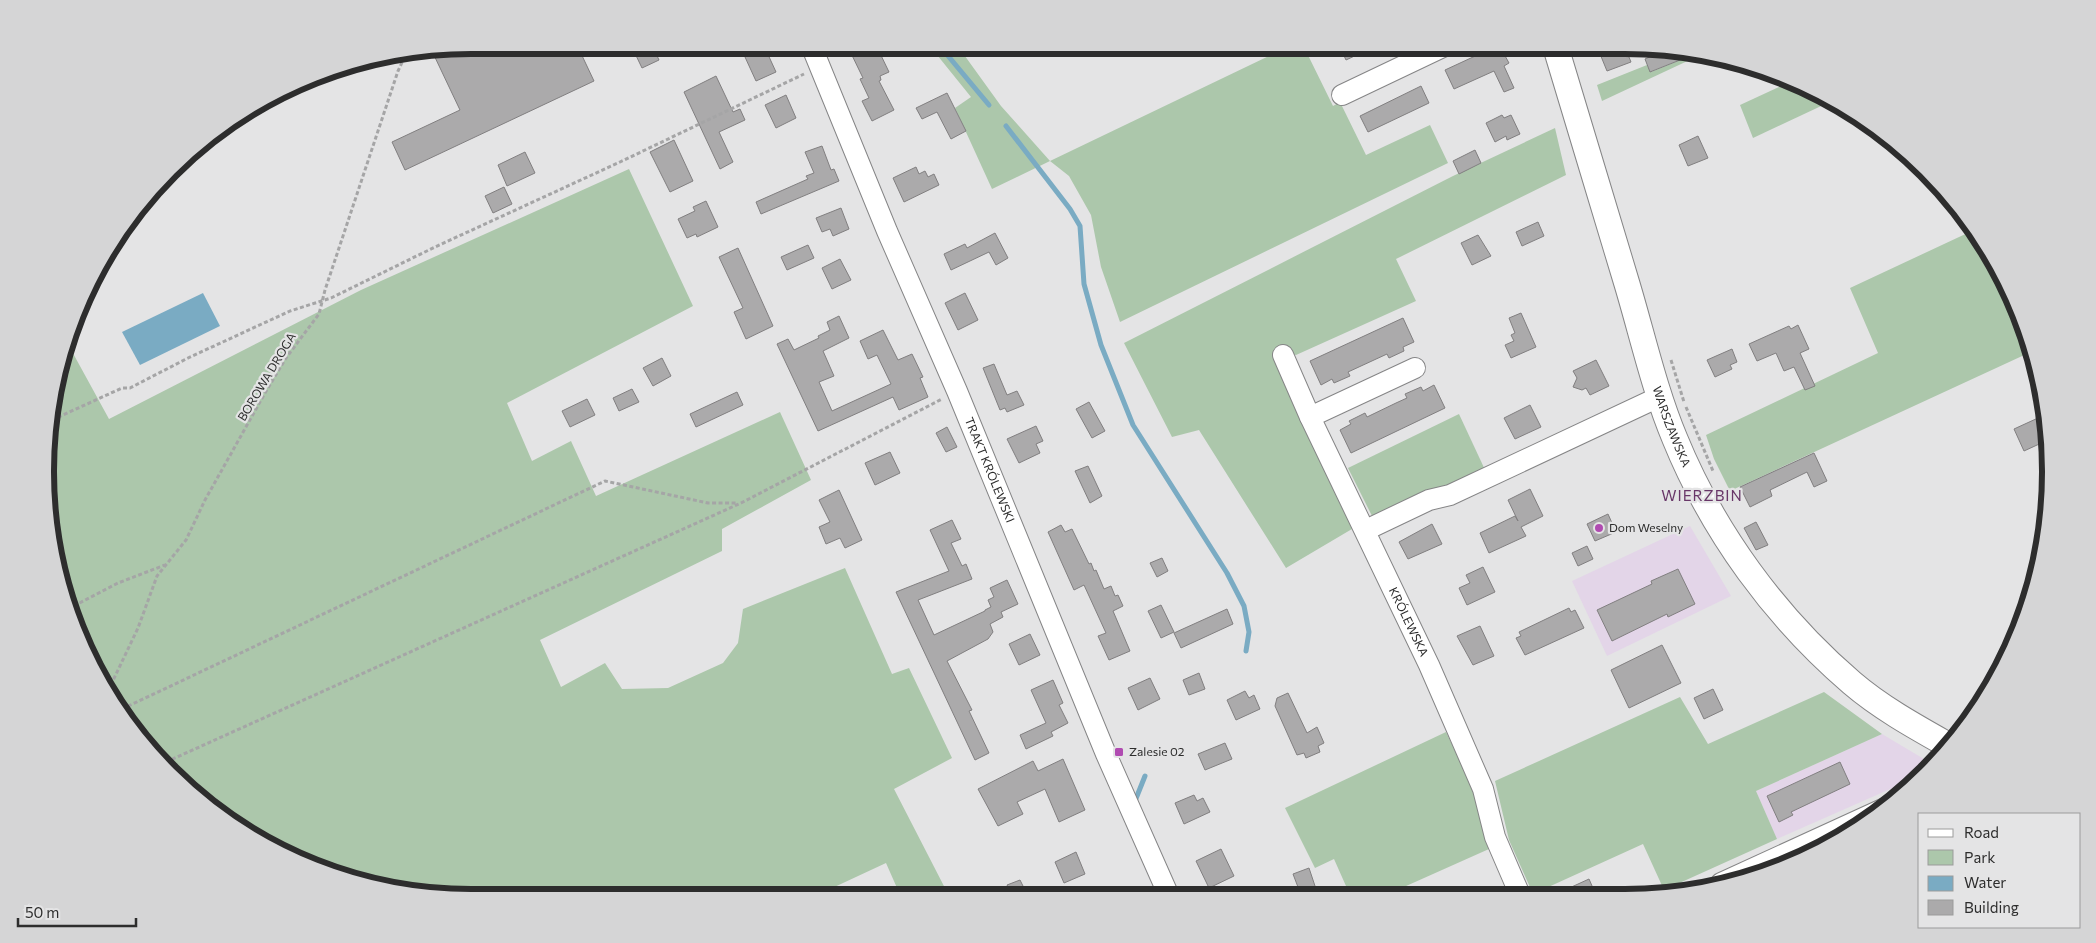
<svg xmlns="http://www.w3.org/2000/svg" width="2096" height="943" font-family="Commissioner,sans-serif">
<rect width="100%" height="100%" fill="#e4e4e5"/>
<!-- commercial -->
<g fill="#e3d5e8">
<polygon points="1690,526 1731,596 1607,656 1572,581"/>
<polygon points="1882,734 1929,762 1913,779 1777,839 1756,791"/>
</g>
<!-- green -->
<g fill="#acc7ab">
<polygon points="929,45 957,45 1001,106 1050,161 1292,45 1303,45 1333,106 1340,102 1366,155 1430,125 1448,163 1120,322 1101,267 1091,215 1069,176 1050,161 992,189 955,108 971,97"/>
<polygon points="1690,56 1696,57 1602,101 1597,85 1647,65 1651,72"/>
<polygon points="1792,81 1834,100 1753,138 1740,105"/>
<polygon points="1555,128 1566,175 1396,259 1416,301 1296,355 1278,350 1352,529 1286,568 1199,430 1172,437 1124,343 1453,176"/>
<polygon points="629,169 693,306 507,403 532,461 571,441 596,496 780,412 811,480 722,529 722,551 540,640 561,687 605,663 622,689 668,688 723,663 738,643 743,609 845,568 892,674 909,668 952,758 894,789 947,892 937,897 901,897 886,863 813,897 472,898 334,875 259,841 191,792 102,684 68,609 49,527 53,389 69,346 109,419 361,290"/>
<polygon points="1974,230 2007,283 2033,351 1730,491 1714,459 1706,435 1878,353 1850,288"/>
<polygon points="1459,414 1486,472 1373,518 1348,468"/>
<polygon points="1824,692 1882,734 1756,791 1777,839 1664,890 1643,844 1533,894 1509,840 1495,781 1680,697 1708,744"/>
<polygon points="1446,732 1475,793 1489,849 1386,895 1350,895 1334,859 1315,868 1285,808"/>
</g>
<!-- water -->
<polygon fill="#7aabc3" points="203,293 220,326 140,365 122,332"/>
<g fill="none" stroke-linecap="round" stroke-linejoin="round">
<!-- stream -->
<g stroke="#7aabc3" stroke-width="5">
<polyline points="939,45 989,105"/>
<polyline points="1006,126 1070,209 1080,226 1084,284 1101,345 1133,425 1227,573 1244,606 1249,632 1246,651"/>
<polyline points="1135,801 1145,776"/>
</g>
</g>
<!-- building -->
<g fill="#abaaab" stroke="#817f80">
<polygon points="472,45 577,45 594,81 405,170 392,142 460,110 432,51"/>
<polygon points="631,45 652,45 659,60 642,68"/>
<polygon points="847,45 876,45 889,72 880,76 881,80 879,81 894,110 872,121 862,101 869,98 860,79 863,78"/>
<polygon points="1339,45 1378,45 1346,60"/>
<polygon points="1499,45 1509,63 1504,66 1514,88 1504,92 1494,71 1454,89 1445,70"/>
<polygon points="1608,45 1624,45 1631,62 1607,71 1598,49"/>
<polygon points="765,48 776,72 756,81 745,57"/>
<polygon points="1663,51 1676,54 1690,56 1650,72 1645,59"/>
<polygon points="716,76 733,112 740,109 745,120 719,132 733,162 720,169 684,92"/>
<polygon points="1421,86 1429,103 1368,132 1360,116"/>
<polygon points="947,93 966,131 951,139 937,112 922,119 916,108"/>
<polygon points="786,95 796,118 776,128 765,105"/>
<polygon points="1502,115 1504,118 1511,115 1520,134 1507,140 1506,136 1495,142 1486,123"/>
<polygon points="1698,136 1708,158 1688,166 1679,145"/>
<polygon points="674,140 693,181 670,192 650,152"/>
<polygon points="822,146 831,170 834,169 839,181 761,214 756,202 808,179 806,176 814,173 805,152"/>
<polygon points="1475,150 1481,163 1459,174 1453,161"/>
<polygon points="525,152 535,173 507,186 498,165"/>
<polygon points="916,167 919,174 925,171 928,177 934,174 939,185 904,202 893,178"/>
<polygon points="504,187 512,204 493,213 485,196"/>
<polygon points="706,201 718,227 697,237 696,234 687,238 678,219 695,211 693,207"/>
<polygon points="841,208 849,229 833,236 830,229 822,232 816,218"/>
<polygon points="1538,222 1544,236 1522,246 1516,232"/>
<polygon points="995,233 1008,258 996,265 989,252 951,270 944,254 965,244 967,248"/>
<polygon points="1478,235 1491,256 1472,265 1461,243"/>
<polygon points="808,245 814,258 787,270 781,257"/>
<polygon points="738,248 773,326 746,339 734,312 743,308 719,257"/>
<polygon points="840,259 851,280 832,289 822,268"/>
<polygon points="965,293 978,320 958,330 945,303"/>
<polygon points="1521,313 1536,347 1511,358 1505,345 1514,341 1511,335 1515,333 1509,318"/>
<polygon points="839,316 849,338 823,351 834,376 819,382 832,411 891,384 877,355 868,359 860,341 883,330 898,360 912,354 923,377 920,378 928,397 899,410 893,397 818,431 777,344 788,339 794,350 819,338 818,336 830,330 827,322"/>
<polygon points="1403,318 1414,342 1403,347 1404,351 1389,358 1387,354 1348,372 1350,376 1334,383 1332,379 1321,385 1310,361"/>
<polygon points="1798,325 1809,349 1800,353 1815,386 1805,390 1794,367 1784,371 1776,353 1757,361 1749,344 1789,326 1791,329"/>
<polygon points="1732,349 1737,362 1730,365 1732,369 1715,377 1707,360"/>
<polygon points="662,358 671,376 653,386 643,368"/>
<polygon points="1596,360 1609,386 1590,395 1586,388 1582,390 1573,387 1577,378 1573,371"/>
<polygon points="994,364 1007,395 1017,391 1024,405 1007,412 1005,408 1000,410 983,368"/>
<polygon points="1434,385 1445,408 1351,453 1340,430 1351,424 1349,421 1365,413 1367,417 1396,403 1407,398 1405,394 1421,387 1423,391"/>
<polygon points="632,389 639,402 619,411 613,398"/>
<polygon points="737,392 743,405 696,427 690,414"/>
<polygon points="587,399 595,415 570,427 562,411"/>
<polygon points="1089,402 1105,431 1092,438 1076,409"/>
<polygon points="1530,405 1541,427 1515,439 1504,418"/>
<polygon points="2038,418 2048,440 2024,451 2014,429"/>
<polygon points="1036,426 1043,441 1036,444 1040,453 1019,463 1007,439"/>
<polygon points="947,427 957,447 946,452 936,433"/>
<polygon points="890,452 900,473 875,485 865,463"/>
<polygon points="1814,453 1827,481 1814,487 1807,472 1770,490 1772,496 1750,507 1740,487"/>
<polygon points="1088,466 1102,496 1090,503 1075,471"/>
<polygon points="1530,489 1543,516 1521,527 1526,536 1489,553 1480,533 1515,516 1518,521 1508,500"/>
<polygon points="839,490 862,540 845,548 840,538 826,544 819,527 830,522 819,500"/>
<polygon points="1608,514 1616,532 1595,541 1587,524"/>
<polygon points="952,520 961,539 951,543 962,566 966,564 972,579 918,600 934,635 985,611 985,610 991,607 988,600 994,597 990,588 1007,580 1018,604 1001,612 1003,617 990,624 993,632 988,639 947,661 972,710 969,711 989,753 975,760 896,592 949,571 930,530"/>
<polygon points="1756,522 1768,545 1756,550 1744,528"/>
<polygon points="1432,524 1442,544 1408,559 1399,542"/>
<polygon points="1061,525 1065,532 1072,529 1089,564 1091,563 1094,571 1096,570 1104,589 1111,586 1115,596 1118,595 1123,606 1113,611 1130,651 1109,660 1098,636 1106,633 1084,585 1074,590 1048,532"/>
<polygon points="1587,546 1593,559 1578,566 1572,553"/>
<polygon points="1162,558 1168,571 1157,577 1150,563"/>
<polygon points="1483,567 1495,592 1467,605 1459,588 1470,583 1466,575"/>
<polygon points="1678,569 1695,604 1668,617 1667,614 1612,641 1597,610 1652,584 1651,581"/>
<polygon points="1161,605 1174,632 1161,638 1148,611"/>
<polygon points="1569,608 1571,612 1575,610 1584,628 1525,655 1516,638 1521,636 1519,632"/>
<polygon points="1227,609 1233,624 1181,648 1174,633"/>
<polygon points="1480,626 1494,656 1473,665 1457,636"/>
<polygon points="1030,634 1040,655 1019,665 1009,644"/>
<polygon points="1662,645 1681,683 1629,708 1611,670"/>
<polygon points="1199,673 1205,689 1189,695 1183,680"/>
<polygon points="1150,678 1160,699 1138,710 1128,688"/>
<polygon points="1053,680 1063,703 1059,705 1068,723 1051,732 1053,736 1026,749 1020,735 1046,723 1031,690"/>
<polygon points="1713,689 1723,710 1704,719 1694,698"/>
<polygon points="1245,691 1249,698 1254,695 1260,709 1236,720 1227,700"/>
<polygon points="1288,693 1307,733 1317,727 1324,743 1318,746 1320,752 1306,758 1304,753 1297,755 1275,706 1277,698"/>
<polygon points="1225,743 1232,759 1205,770 1198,754"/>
<polygon points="1063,759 1085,810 1059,822 1045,789 1017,802 1023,814 998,826 978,789 1033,761 1038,771"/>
<polygon points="1840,762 1850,784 1791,812 1793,815 1779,822 1767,796"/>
<polygon points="1194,795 1197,801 1203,798 1210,812 1184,824 1175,803"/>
<polygon points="1221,849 1234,876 1209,888 1196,861"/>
<polygon points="1076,852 1085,874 1064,883 1055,862"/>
<polygon points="1309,868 1318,895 1301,895 1293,874"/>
<polygon points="1589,879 1596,895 1554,895"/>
<polygon points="1020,880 1028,896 1012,896 1007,885"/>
</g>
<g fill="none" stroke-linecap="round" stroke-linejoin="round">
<!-- minor casing -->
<g stroke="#858586" stroke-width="22">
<g id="minor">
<path id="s1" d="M811,45L887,231L957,391L1106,754L1169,896"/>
<polyline points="1342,95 1447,45"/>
<path id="s2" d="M1283,355L1310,417L1429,665L1483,789L1495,837L1520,895"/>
<polyline points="1310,417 1415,368"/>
<polyline points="1366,530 1429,500 1450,495 1661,396"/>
<polyline points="1721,883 1887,807"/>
</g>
</g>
<!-- major casing -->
<g stroke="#858586" stroke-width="27">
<g id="major">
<path id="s3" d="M1555,45C1579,125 1603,204 1627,284C1642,334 1655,392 1675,439C1713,532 1775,617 1852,683C1880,707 1914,726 1946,744"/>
</g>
</g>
<!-- path -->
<g stroke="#a5a5a6" stroke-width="3" stroke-dasharray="4 2.5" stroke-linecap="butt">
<polyline points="1671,360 1684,402"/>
<polyline points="1686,407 1713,471"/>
<polyline points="52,420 122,388 130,388 188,358 290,311 331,298 435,247 620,162 804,74"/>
<polyline points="68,609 118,583 165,565"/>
<polyline points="108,691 138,628 157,576 186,540 205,500 265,393 286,358 319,314 325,290 398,71 405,56"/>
<polyline points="122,709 605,481 708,503 738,503"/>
<polyline points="166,762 741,503 942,399"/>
</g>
<!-- minor -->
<use href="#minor" stroke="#fff" stroke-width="20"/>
<!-- major -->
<use href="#major" stroke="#fff" stroke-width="25"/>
</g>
<!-- markers -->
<g fill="#b04bb1" stroke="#e4e4e5" stroke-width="2">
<circle cx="1599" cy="528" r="5"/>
<rect x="1114" y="747" width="10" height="10" rx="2.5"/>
</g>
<g text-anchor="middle" stroke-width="4.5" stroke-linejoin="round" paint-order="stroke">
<!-- street labels -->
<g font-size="12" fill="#2d2d2d" stroke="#e4e4e5">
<text transform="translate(267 377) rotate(-59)" y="4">BOROWA DROGA</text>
<text dy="4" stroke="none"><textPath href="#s3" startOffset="399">WARSZAWSKA</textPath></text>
<text dy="4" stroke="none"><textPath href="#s1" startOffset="461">TRAKT KRÓLEWSKI</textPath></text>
<text dy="4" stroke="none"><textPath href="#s2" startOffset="295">KRÓLEWSKA</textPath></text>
</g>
<!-- poi labels -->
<g font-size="12" fill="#2d2d2d" stroke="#e4e4e5" text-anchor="start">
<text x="1609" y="532">Dom Weselny</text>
<text x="1129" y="756">Zalesie 02</text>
</g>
<!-- quarter labels -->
<g font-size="15" letter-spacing="1" fill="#683668" stroke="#e4e4e5">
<text x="1702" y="501">WIERZBIN</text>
</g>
</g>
<!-- crop -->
<path d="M0 0H2096V943H0ZM471 54H1625A417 417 0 0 1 2042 471V472A417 417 0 0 1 1625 889H471A417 417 0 0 1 54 472V471A417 417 0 0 1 471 54Z" fill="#d5d5d6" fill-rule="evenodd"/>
<path fill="none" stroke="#2d2d2d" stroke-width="6" d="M471 54H1625A417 417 0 0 1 2042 471V472A417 417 0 0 1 1625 889H471A417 417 0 0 1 54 472V471A417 417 0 0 1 471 54Z"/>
<!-- legend -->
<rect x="1918" y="813" width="162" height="115" fill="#e4e4e5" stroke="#9b9b9b"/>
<rect x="1928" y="829" width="25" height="8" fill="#ffffff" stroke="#9b9b9b"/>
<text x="1964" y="838" font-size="15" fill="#2d2d2d">Road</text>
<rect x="1928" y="850" width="25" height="15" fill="#acc7ab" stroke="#9b9b9b"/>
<text x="1964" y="863" font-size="15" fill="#2d2d2d">Park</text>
<rect x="1928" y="876" width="25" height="15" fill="#7aabc3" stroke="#9b9b9b"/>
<text x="1964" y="888" font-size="15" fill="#2d2d2d">Water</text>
<rect x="1928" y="900" width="25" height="15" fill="#abaaab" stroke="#9b9b9b"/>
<text x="1964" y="913" font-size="15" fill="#2d2d2d">Building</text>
<!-- scale -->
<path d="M18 918v8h118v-8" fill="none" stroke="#2d2d2d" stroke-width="2.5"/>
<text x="25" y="918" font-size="15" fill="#2d2d2d" stroke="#e4e4e5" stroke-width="4" paint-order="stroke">50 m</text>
</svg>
